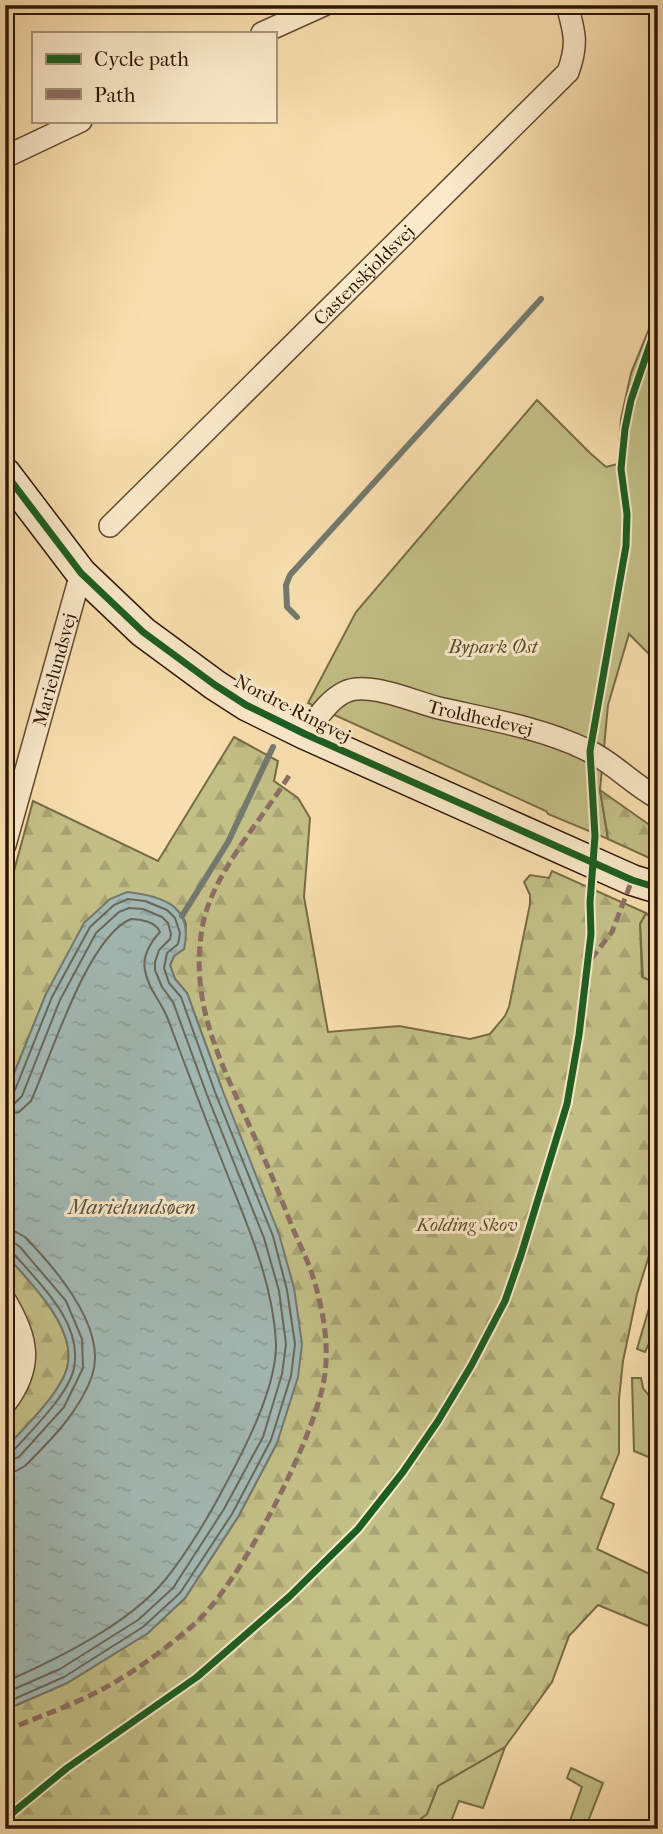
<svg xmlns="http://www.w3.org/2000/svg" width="663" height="1834" font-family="'IM FELL French Canon',serif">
<defs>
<pattern id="forest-firs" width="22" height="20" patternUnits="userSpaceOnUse" patternTransform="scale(1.75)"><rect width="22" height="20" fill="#c3c087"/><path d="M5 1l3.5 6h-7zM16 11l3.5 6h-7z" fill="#a8a473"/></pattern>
<pattern id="water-ripples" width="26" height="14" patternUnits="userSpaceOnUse" patternTransform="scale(1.75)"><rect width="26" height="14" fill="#a3bab6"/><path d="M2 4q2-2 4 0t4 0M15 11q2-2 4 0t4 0" fill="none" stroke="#8d9f9b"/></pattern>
</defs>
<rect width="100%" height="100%" fill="#f9dfaf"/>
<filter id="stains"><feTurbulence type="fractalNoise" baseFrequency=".00286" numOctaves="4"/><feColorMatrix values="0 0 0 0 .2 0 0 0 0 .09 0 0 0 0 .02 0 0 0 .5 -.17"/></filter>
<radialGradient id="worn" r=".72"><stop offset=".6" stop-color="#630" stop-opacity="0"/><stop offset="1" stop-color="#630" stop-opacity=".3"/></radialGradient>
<!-- green -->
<g fill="#c3c087" stroke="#786c45" stroke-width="2">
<polygon points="658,307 658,663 629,634 608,705 600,790 608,839 548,814 546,811 308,703 356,612 537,400 590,453 606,467 618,464 621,419 631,373"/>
<polygon points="646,913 658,924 658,984 643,978 640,924"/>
<polygon points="658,1278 658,1324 645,1352 637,1349"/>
<polygon points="632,1378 641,1378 643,1388 658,1407 658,1461 634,1451"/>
<polygon points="505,1747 483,1808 459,1801 448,1829 408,1829 427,1814 438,1786"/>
<polygon points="571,1768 603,1783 585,1829 567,1829 582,1787 567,1778"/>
</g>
<!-- forest -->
<g fill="url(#forest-firs)" stroke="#786c45" stroke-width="2">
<polygon points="234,737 278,761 274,781 298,798 310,818 304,897 328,1032 399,1026 470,1039 490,1034 505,1016 509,1007 530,904 530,895 524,882 530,875 549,878 552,871 646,913 640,924 642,977 658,984 658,1227 637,1294 623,1361 619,1399 619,1453 601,1498 614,1504 597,1549 658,1578 658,1630 598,1605 569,1636 552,1682 505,1747 438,1786 427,1814 408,1829 5,1829 5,1710 67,1683 148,1633 185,1598 238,1517 277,1443 222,1089 187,993 175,979 170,965 174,956 184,949 186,924 181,913 46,994 5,1096 5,904 33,801 158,861"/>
<polygon points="600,790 658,831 658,862 608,839"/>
<path d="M5,1254C29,1281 78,1328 67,1368C60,1394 23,1429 5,1449Z"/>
</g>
<!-- water -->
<path fill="url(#water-ripples)" stroke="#74796e" stroke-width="2" d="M127,892C163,896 194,906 184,949L174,956L170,965L175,979L187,993L222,1089L279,1234L294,1288L302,1344L298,1377L277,1443L238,1517L185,1598L148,1633L67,1683L5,1710V1449C23,1429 60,1394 67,1368C78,1328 29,1281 5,1254V1096L46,994L84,923L110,899Z"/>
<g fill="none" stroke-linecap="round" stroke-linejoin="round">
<!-- shore -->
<g stroke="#68685c" stroke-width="2">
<polyline points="5,1095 11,1095 15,1090 52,997 90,927 114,905 128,899 145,901 167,910 175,918 180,933 178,944 167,953 164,968 169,983 181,997 215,1092 273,1236 287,1290 295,1344 291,1376 271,1440 232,1514 180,1593 143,1627 64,1677 5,1703"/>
<polyline points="5,1104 15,1103 22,1096 60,1000 96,933 119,912 129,908 143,909 162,917 168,923 171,934 170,939 159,950 155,962 155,970 162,987 173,1002 207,1095 264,1238 279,1291 286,1344 282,1374 263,1437 224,1509 173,1588 138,1620 60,1669 5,1693"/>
<path d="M5,1115L19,1112L31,1101C51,1057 87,937 131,919C141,919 156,922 160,932C151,942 142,956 145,970C148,990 163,1003 169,1022C187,1070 205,1118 224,1166C246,1222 273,1281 276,1343C277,1388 243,1452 222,1491C208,1518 184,1557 165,1580C129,1624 57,1659 5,1682"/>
<path d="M5,1231L16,1232L25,1237C56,1269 108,1329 92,1376C80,1411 50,1441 25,1466L16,1471L5,1472"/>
<polyline points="5,1241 13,1242 20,1247 66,1301 82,1339 83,1368 64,1407 19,1457 5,1462"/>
<path d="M5,1250L13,1253C40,1284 83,1323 74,1368C69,1394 31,1431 13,1451L5,1453"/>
</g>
<!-- stream -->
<g stroke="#74796e" stroke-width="6">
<polyline points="297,617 287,607 286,585 290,575 541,299"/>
<polyline points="182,916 228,842 273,747"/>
</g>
<!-- minor casing -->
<g stroke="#61492e" stroke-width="24">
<g id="minor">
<polyline points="262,33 324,5"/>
<polyline points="5,157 81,121"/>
<path id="s1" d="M110,526L568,72C578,45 575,33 567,5"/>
<path id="s2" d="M305,734C316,720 328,700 345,692C369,680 418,704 443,709C492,720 542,728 587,750C613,762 633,785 658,798"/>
<path id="s3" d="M5,845L81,573"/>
<path d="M5,1300C28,1338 34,1366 5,1404"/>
</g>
</g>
<!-- secondary casing -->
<g stroke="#2e1703" stroke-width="33">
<polyline id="secondary" points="5,473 81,573 143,632 215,685 246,705 305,734 632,880 658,888"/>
</g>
<!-- minor -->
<use href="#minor" stroke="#fbeacb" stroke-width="21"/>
<!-- secondary -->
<use href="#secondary" stroke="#fbeacb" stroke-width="30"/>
<!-- quiet -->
<g stroke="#8d6e63" stroke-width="5" stroke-dasharray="10 5" stroke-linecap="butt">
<polyline points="591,959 612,932 632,880"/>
<path d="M5,1731C37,1717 71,1706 101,1690C133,1673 164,1650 191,1627C238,1589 311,1444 323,1385C331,1349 323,1306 311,1271C306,1257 299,1243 293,1229C281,1198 269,1168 255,1138C224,1068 189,1008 202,929C210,876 262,820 290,774"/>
</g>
<!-- cycleway casing -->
<g stroke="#fbeacb" stroke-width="11">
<g id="cycleway">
<polyline points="5,473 81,573 143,632 215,685 246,705 305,734 632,880 658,888"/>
<polyline points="5,1819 67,1768 197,1677 290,1596 358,1529 403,1472 438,1421 471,1366 505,1301 521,1255 567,1104 579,1035 591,934 590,902 595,836 590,751 626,546 627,514 621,469 625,429 631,400 658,321"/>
</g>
</g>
<!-- cycleway -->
<use href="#cycleway" stroke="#1b5e20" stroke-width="7"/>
</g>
<g text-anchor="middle" stroke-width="6" stroke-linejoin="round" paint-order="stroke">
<!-- street labels -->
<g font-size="19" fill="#2e1703" stroke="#fbeacb">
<text dy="7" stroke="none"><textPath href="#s1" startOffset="357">Castenskjoldsvej</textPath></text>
<text dy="7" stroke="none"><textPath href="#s3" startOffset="182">Marielundsvej</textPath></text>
<text transform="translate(293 708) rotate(27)" y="7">Nordre Ringvej</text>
<text dy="7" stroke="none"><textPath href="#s2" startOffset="198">Troldhedevej</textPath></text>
</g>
<!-- park labels -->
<g font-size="19" font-style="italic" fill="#5b4a2b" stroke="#fbeacb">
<text x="493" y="653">Bypark Øst</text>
<text x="467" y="1231">Kolding Skov</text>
</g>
<!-- water labels -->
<g font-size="21" font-style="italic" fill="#575042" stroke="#fbeacb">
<text x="132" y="1214">Marielundsøen</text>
</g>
</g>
<!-- margin -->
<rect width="663" height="1834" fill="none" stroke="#f9dfaf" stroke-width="28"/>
<rect x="7" y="7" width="649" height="1820" fill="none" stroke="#2e1703" stroke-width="3.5"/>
<rect x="14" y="14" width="635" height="1806" fill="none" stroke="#2e1703" stroke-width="2"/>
<!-- legend -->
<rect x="32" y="32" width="245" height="91" fill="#fbeacb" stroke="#a9967b" stroke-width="2"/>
<rect x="46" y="54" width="35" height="10" fill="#1b5e20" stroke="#a9967b" stroke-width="2"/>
<text x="94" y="66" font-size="21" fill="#2e1703">Cycle path</text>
<rect x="46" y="89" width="35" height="10" fill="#8d6e63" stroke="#a9967b" stroke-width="2"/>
<text x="94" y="102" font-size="21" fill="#2e1703">Path</text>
<rect width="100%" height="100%" filter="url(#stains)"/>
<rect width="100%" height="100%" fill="url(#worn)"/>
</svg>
